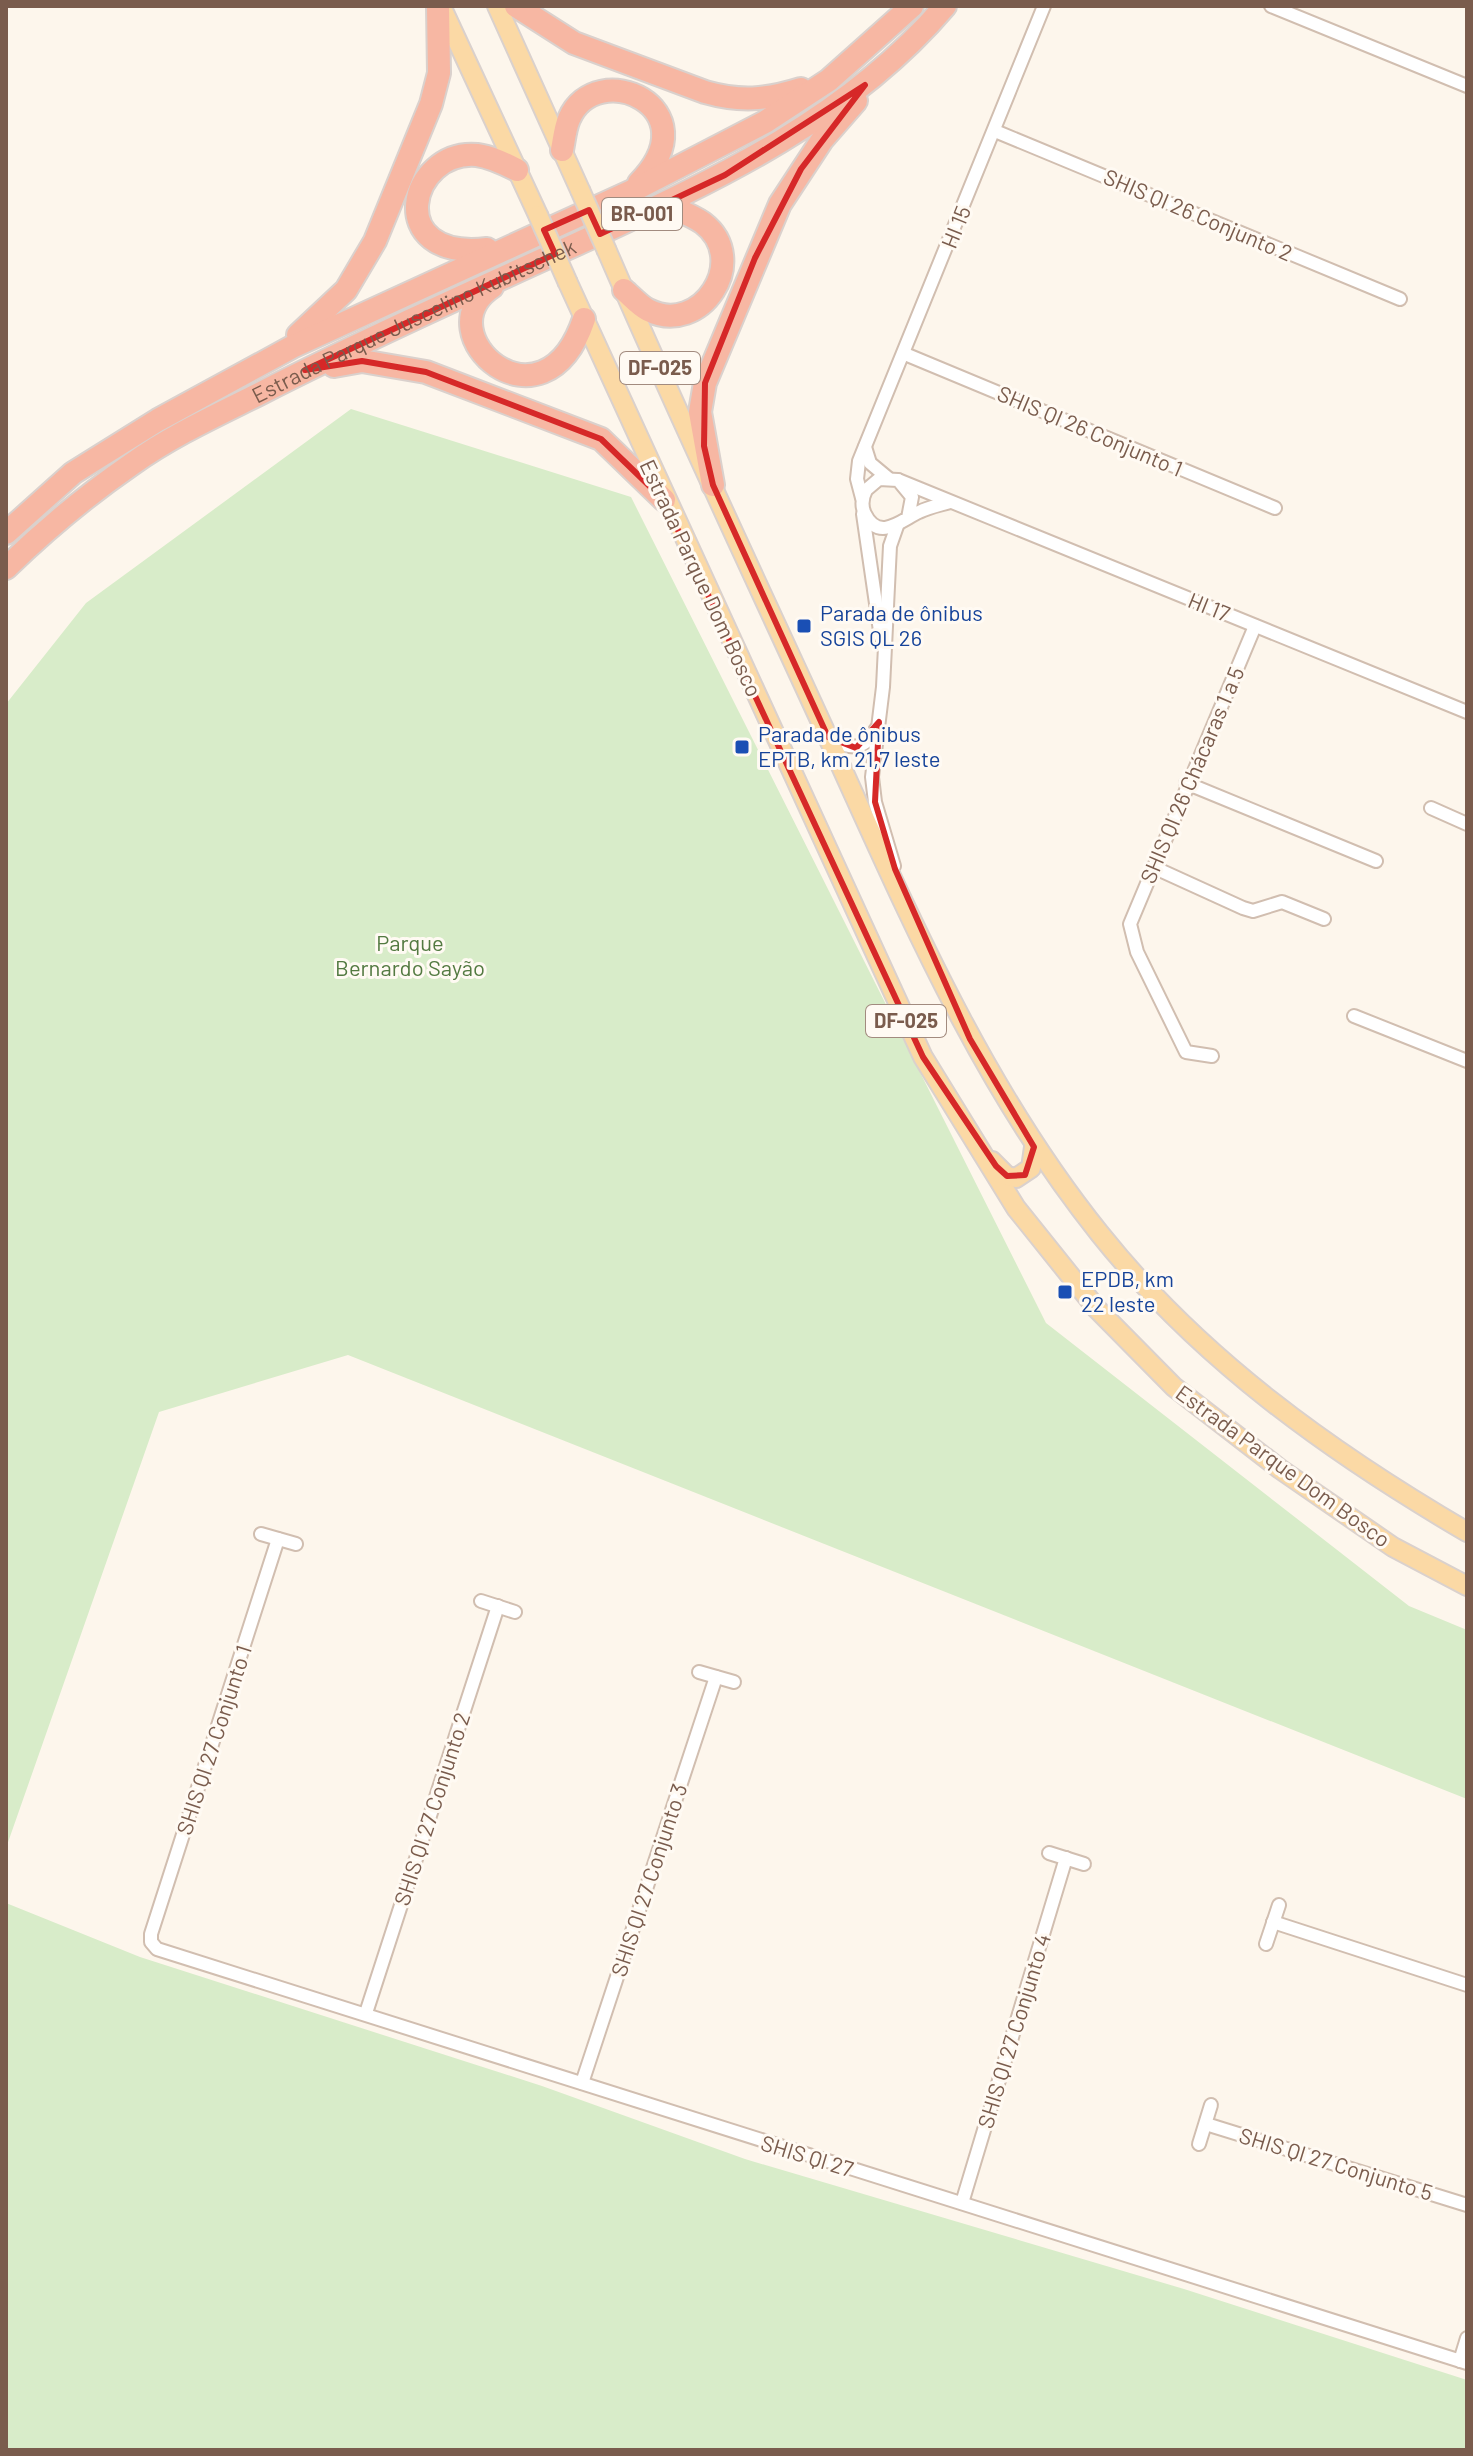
<svg xmlns="http://www.w3.org/2000/svg" width="1473" height="2456" font-family="Barlow,sans-serif">
<rect width="100%" height="100%" fill="#fdf6ec"/>
<!-- green -->
<g fill="#d8ecc9">
<polygon points="351,409 631,497 1046,1323 1409,1606 1467,1630 1467,1799 348,1355 159,1412 6,1848 6,704 86,603"/>
<polygon points="6,1903 140,1957 542,2086 745,2159 1184,2289 1467,2380 1467,2450 6,2450"/>
</g>
<g fill="none" stroke-linecap="round" stroke-linejoin="round">
<!-- street casing -->
<g stroke="#d1beb0" stroke-width="16">
<g id="street">
<polyline points="1271,6 1467,86"/>
<polyline points="995,131 1400,299"/>
<polyline points="905,354 1275,508"/>
<polyline points="865,447 870,463 888,478"/>
<polyline points="898,480 1467,712"/>
<polyline points="862,498 857,479 859,461 1044,6"/>
<polyline points="863,514 881,638"/>
<path d="M908,518L912,497L898,480L879,479L866,490C862,498 861,506 865,514C879,543 903,519 919,512C929,507 940,505 950,502"/>
<path d="M828,737C849,749 863,753 876,729"/>
<polyline points="1186,783 1376,861"/>
<polyline points="1431,808 1467,824"/>
<polyline points="894,866 875,802 872,777 883,687 890,546 897,526"/>
<polyline points="1153,867 1243,908 1253,911 1282,902 1324,919"/>
<polyline points="1354,1016 1467,1061"/>
<polyline points="1212,1056 1186,1052 1137,952 1130,924 1255,626"/>
<polyline points="261,1534 296,1544"/>
<polyline points="278,1539 151,1934 151,1942 157,1949 1467,2363"/>
<polyline points="481,1601 515,1612"/>
<polyline points="699,1672 734,1682"/>
<polyline points="1049,1853 1084,1864"/>
<polyline points="1273,1922 1467,1985"/>
<polyline points="1266,1944 1279,1905"/>
<polyline points="366,2013 498,1606"/>
<polyline points="582,2083 716,1677"/>
<polyline points="1206,2124 1467,2205"/>
<polyline points="1199,2144 1211,2105"/>
<polyline points="962,2203 1066,1858"/>
<polyline points="1460,2361 1467,2338"/>
</g>
</g>
<!-- primary casing -->
<g stroke="#dad1cd" stroke-width="22">
<g id="primary">
<polyline points="441,6 538,215"/>
<polyline points="497,6 580,190"/>
<path d="M607,251C678,416 755,578 830,742C908,913 981,1086 1100,1234C1200,1359 1330,1452 1467,1532"/>
<polyline points="568,283 923,1057 1016,1208 1097,1309 1174,1387 1280,1469 1393,1547 1467,1586"/>
<polyline points="992,1161 1007,1176 1016,1178 1031,1168 1034,1147"/>
</g>
</g>
<!-- highway casing -->
<g stroke="#dad1cd" stroke-width="26">
<g id="highway">
<path d="M516,6L574,43L705,92C740,102 766,100 801,89"/>
<path d="M562,150C564,140 565,128 569,119C596,56 713,107 639,183"/>
<path d="M487,249C382,261 409,149 477,155C492,157 505,164 517,170"/>
<path d="M492,287C423,333 543,441 584,319"/>
<path d="M624,290C631,296 640,306 648,310C701,337 751,260 703,223C692,215 677,210 664,204"/>
<polyline points="298,335 346,290 375,241 431,104 439,73 438,6"/>
<polyline points="334,366 362,361 426,372 601,439 664,500"/>
<polyline points="713,485 700,412 705,383 780,204 822,140 856,101"/>
<polyline points="6,533 73,473 158,420 292,347 632,191 765,122 829,80 912,6"/>
<path id="s1" d="M6,568C45,530 87,495 132,464C171,436 217,415 259,394C367,339 478,289 588,239C718,179 851,117 945,6"/>
</g>
</g>
<!-- street -->
<use href="#street" stroke="#fff" stroke-width="12"/>
<!-- primary -->
<use href="#primary" stroke="#fbd9a5" stroke-width="18"/>
<!-- highway -->
<use href="#highway" stroke="#f7b7a3" stroke-width="22"/>
<!-- primary-bridge casing -->
<g stroke="#dad1cd" stroke-width="22" stroke-linecap="butt">
<g id="primary-bridge">
<polyline points="580,190 607,251"/>
<polyline points="538,215 568,283"/>
</g>
</g>
<!-- primary-bridge -->
<use href="#primary-bridge" stroke="#fbd9a5" stroke-width="18"/>
</g>
<!-- marked area -->
<path fill="none" stroke="#d62828" stroke-width="6" stroke-linejoin="round" d="M865,85L801,169L755,258L705,383L704,446L713,485L828,737L856,748L879,722L875,802L895,869L970,1039L1034,1147L1025,1175L1007,1176L996,1166L923,1057L664,500L601,439L426,372L362,361L305,370L555,254L544,230L589,210L600,234L725,175Z"/>
<!-- markers -->
<g fill="#1a4fb4" stroke="#fffaf3" stroke-width="3">
<rect x="796" y="618" width="16" height="16" rx="4"/>
<rect x="734" y="739" width="16" height="16" rx="4"/>
<rect x="1057" y="1284" width="16" height="16" rx="4"/>
</g>
<g text-anchor="middle" stroke-width="6" stroke-linejoin="round" paint-order="stroke">
<!-- shield labels -->
<g fill="#fffaf3" stroke="#a28b7f" stroke-width="2">
<rect x="602" y="198" width="80" height="32" rx="6"/>
<rect x="620" y="352" width="80" height="32" rx="6"/>
<rect x="866" y="1005" width="80" height="32" rx="6"/>
</g>
<g font-size="20" font-weight="bold" fill="#7a5c4d">
<text x="642" y="221">BR-001</text>
<text x="660" y="375">DF-025</text>
<text x="906" y="1028">DF-025</text>
</g>
<!-- street labels -->
<g font-size="22" fill="#7a5c4d" stroke="#fffaf3">
<text transform="translate(1198 215) rotate(23)" y="8">SHIS QI 26 Conjunto 2</text>
<text transform="translate(956 227) rotate(-68)" y="8">HI 15</text>
<text dy="8" stroke="none"><textPath href="#s1" startOffset="480">Estrada Parque Juscelino Kubitschek</textPath></text>
<text transform="translate(1090 431) rotate(23)" y="8">SHIS QI 26 Conjunto 1</text>
<text transform="translate(701 578) rotate(65)" y="8">Estrada Parque Dom Bosco</text>
<text transform="translate(1209 607) rotate(22)" y="8">HI 17</text>
<text transform="translate(1192 775) rotate(-67)" y="8">SHIS QI 26 Chácaras 1 a 5</text>
<text transform="translate(1283 1466) rotate(36)" y="8">Estrada Parque Dom Bosco</text>
<text transform="translate(214 1740) rotate(-72)" y="8">SHIS QI 27 Conjunto 1</text>
<text transform="translate(432 1809) rotate(-72)" y="8">SHIS QI 27 Conjunto 2</text>
<text transform="translate(649 1880) rotate(-72)" y="8">SHIS QI 27 Conjunto 3</text>
<text transform="translate(1014 2031) rotate(-73)" y="8">SHIS QI 27 Conjunto 4</text>
<text transform="translate(807 2156) rotate(17)" y="8">SHIS QI 27</text>
<text transform="translate(1336 2164) rotate(17)" y="8">SHIS QI 27 Conjunto 5</text>
</g>
<!-- transit labels -->
<g font-size="22" fill="#164399" stroke="#fffaf3" text-anchor="start">
<text x="820" y="621">Parada de ônibus<tspan x="820" dy="25">SGIS QL 26</tspan></text>
<text x="758" y="742">Parada de ônibus<tspan x="758" dy="25">EPTB, km 21,7 leste</tspan></text>
<text x="1081" y="1287">EPDB, km<tspan x="1081" dy="25">22 leste</tspan></text>
</g>
<!-- park labels -->
<g font-size="22" fill="#537a41" stroke="#fffaf3">
<text x="410" y="951">Parque<tspan x="410" dy="25">Bernardo Sayão</tspan></text>
</g>
</g>
<!-- border -->
<rect width="1473" height="2456" fill="none" stroke="#7a5c4d" stroke-width="16"/>
</svg>
